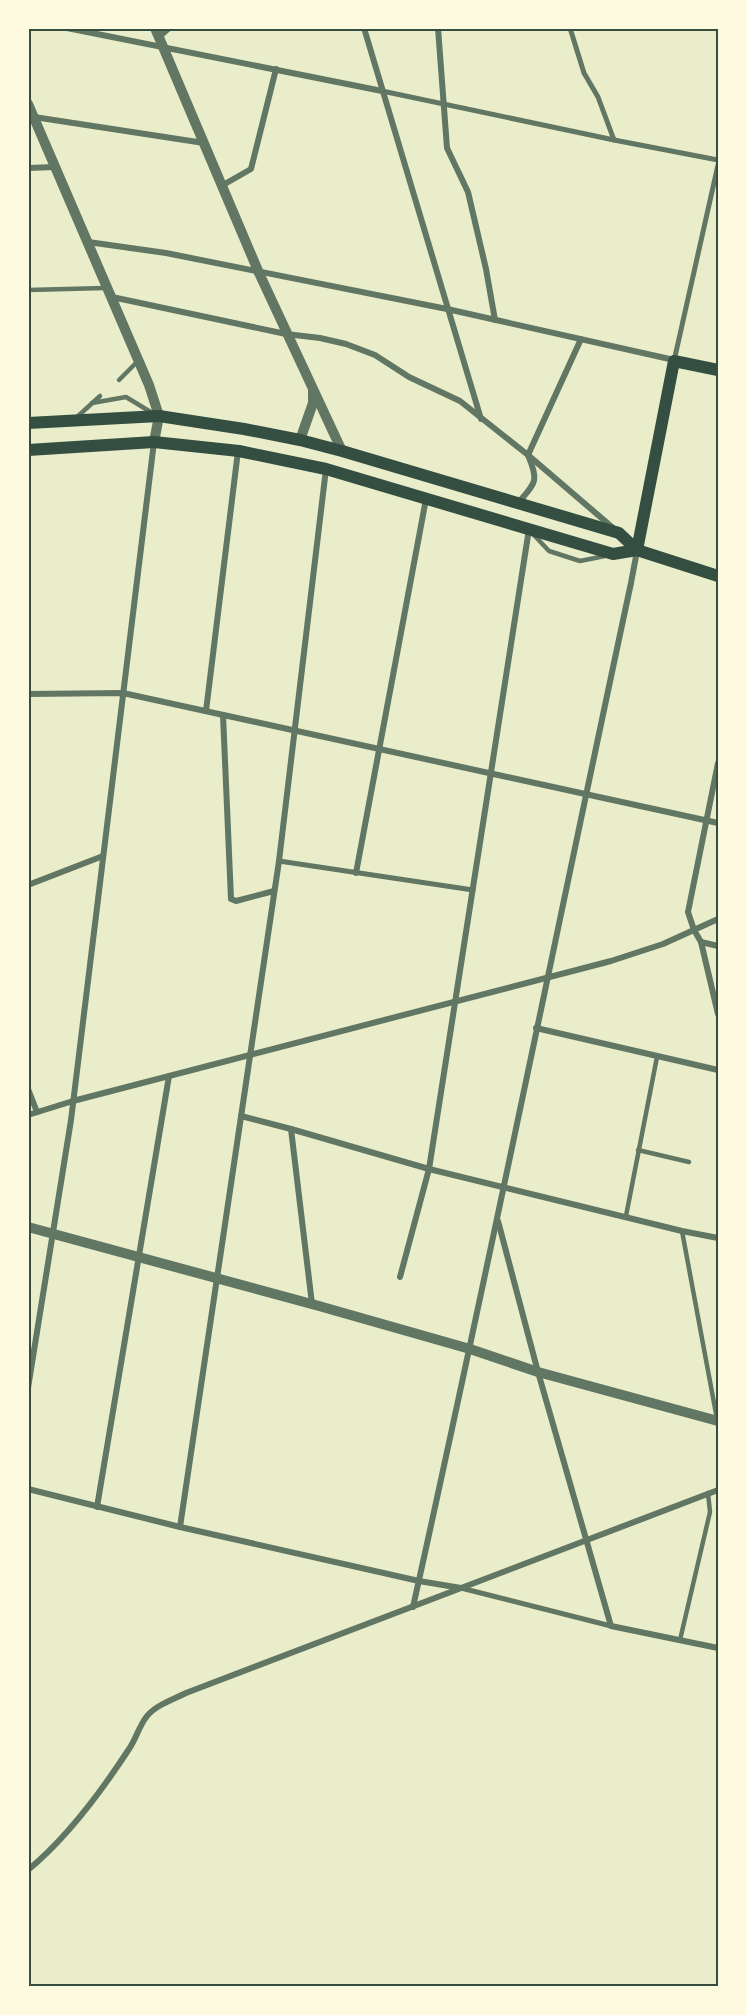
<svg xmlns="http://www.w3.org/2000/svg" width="747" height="2015" font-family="Rubik,sans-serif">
<rect width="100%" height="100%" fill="#e9edc9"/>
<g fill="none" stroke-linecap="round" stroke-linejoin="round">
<!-- service -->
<g stroke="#617663" stroke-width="4.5">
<polyline points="28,290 105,288"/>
<polyline points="119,380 137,362"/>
<polyline points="92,403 126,397 154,414"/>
<polyline points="77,417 100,396"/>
<polyline points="533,534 549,551 580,561 605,556"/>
<polyline points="638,1150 689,1162"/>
<polyline points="626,1216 657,1057"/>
<polyline points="682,1231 717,1419"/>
<polyline points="680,1640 710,1512 708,1493"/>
</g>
<!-- pedestrian -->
<g stroke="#617663" stroke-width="5">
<polyline points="570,28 584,73 598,97 614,140"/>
<polyline points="382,91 614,140 718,160"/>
<polyline points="674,361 718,165"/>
<polyline points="279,861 473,890"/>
<polyline points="461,1588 611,1626"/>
</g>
<!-- minor -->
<g stroke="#617663" stroke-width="6">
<polyline points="67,28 382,91"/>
<polyline points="364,28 481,419"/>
<polyline points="438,28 447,148 468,192 486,269 495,320"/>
<polyline points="159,37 169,28"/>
<polyline points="34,117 204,143"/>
<polyline points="28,168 55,167"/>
<polyline points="223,185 251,169 276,69"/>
<polyline points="88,242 166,253 447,309 674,360"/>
<polyline points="112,297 286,334 320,338 346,344 375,355 409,377 460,401 528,455 612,527"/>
<path d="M519,502C536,482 539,481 528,455L581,339"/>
<polyline points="28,694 123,693 718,823"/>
<polyline points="206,711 238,451"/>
<polyline points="223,715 231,899 236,901 274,891"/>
<polyline points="718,763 688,912 694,930 701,942 718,1014"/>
<polyline points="356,873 426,499"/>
<polyline points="28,885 103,856"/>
<polyline points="701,942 718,946"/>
<polyline points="536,1028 718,1070"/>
<polyline points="28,1089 37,1112"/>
<polyline points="28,1115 73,1101 611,961 663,944 718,919"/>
<polyline points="241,1116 291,1129 429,1169 682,1231 718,1238"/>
<polyline points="291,1129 312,1304"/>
<polyline points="498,1221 538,1372 611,1626 718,1648"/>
<polyline points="400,1277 429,1169 529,529"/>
<polyline points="28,1388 71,1120 154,442"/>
<polyline points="28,1489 180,1527 419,1581 461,1588"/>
<polyline points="97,1507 169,1076"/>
<polyline points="180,1527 279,861 326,469"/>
<path d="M413,1607C489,1266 558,924 631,583L637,551"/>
<path d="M28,1870C68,1837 101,1792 129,1749C136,1739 139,1726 147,1716C156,1705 174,1699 186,1693L718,1490"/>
</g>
<!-- tertiary -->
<g stroke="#617663" stroke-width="10">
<polyline points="155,28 259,273 342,451"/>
<polyline points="28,104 149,385 159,416 154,442"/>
<polyline points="300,440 313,403 313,391"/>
<polyline points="28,1227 319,1306 470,1349 538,1372 718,1421"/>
</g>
<!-- secondary -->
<g stroke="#344e41" stroke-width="12">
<polyline points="28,423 159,416 244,429 300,440 342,451 619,533 637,550 718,576"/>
<polyline points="28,450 154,442 239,451 326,469 613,554 637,550"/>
<polyline points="637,550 674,361 718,370"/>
</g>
</g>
<!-- border -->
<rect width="747" height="2015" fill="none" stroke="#fefae0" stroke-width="60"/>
<rect x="30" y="30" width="687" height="1955" fill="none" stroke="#344e41" stroke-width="2"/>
</svg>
